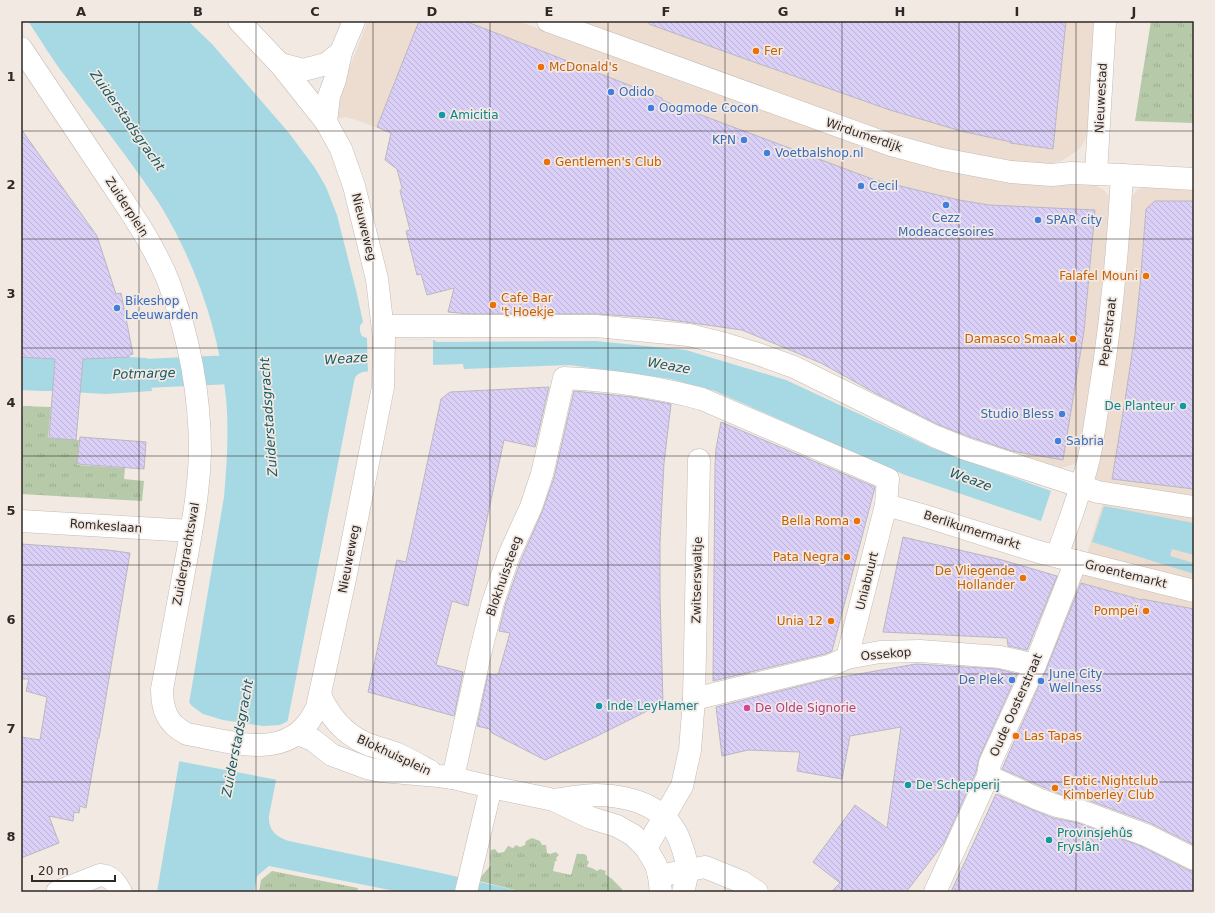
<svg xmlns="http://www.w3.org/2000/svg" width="1215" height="913" font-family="'DejaVu Sans',sans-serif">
<defs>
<pattern id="grass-tufts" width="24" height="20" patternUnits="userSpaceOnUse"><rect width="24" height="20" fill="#b6c9a9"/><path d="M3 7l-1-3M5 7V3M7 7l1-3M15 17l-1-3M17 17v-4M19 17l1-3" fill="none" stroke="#9dad91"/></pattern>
<pattern id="building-back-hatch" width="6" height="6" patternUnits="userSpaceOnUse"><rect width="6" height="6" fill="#dacff7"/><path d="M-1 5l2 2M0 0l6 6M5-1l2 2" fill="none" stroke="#bbb2d4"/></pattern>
</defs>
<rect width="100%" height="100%" fill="#f3e9e3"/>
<!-- built -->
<g fill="#edddd1">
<polygon points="368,21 517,21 927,166 954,172 1000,181 1019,183 1093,185 1103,189 1110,197 1104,301 1080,456 1074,464 1065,467 1059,468 998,453 998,448 1007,420 391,133 359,121 346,117 337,119 336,115 343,83"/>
<polygon points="578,21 781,21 765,66 796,78 816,21 1094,21 1088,133 1086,138 1081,147 1074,153 1061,161 1046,165 1008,161 942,149 877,128"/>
<polygon points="1145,187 1194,188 1194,686 1027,612 942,595 957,549 995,557 1061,577 1082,570 1102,505 1105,486 1099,483 1095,476 1130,199 1137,190"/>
</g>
<!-- grass -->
<g fill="url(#grass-tufts)">
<polygon points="1151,21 1194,21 1194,123 1135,121"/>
<polygon points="23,406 51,407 48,438 79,440 77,465 125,468 124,479 144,481 142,501 21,494 21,435"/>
<polygon points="532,838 540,841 542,845 546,845 547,853 550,854 556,852 559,855 556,858 557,861 555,861 553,871 571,875 577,853 578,854 584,854 587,856 587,860 589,862 587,866 588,867 592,868 597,871 600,869 606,871 605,874 612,879 622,889 622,892 523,892 479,881 480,878 491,865 490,857 491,850 495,849 498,853 504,852 508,846 513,848 516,845 520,847 525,845 526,841"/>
<polygon points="272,871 358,888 357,892 259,892 261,880"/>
</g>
<!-- water -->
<g fill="#a6d9e4">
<path d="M28,21H188L212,44L289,133L315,168L326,187L337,215L356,290L363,322C358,326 360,332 362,336L367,338L434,340L437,342L596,341L686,350L786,380L932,448L1051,491L1041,521L905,475L715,391L671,379L570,365L464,369L463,364L433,365L363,372C357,374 355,376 354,382L269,816C268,830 276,837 289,841L441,873L523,892H400L269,866L257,876L254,892H157L224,497C227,464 229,431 226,398C219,331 196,265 162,208C156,198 149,189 143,180C118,144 91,111 65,76C52,59 40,39 28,21Z"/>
<polygon points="21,357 56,359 127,357 147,358 152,391 106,394 52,391 40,391 21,390"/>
<polygon points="1104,506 1194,523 1194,555 1172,549 1170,556 1194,563 1194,574 1092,542"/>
</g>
<!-- pier -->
<g fill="#f3e9e3">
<polygon points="367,338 433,340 433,367 368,373"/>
<polygon points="188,701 192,706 203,714 223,720 263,726 280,725 290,720 278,780 178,761"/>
</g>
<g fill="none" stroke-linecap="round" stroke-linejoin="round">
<!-- canal -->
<polyline stroke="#a6d9e4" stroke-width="29" points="110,375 221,370 260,366"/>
</g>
<!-- building -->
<g fill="url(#building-back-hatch)" stroke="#bab7c1">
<polygon points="419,21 465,21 662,98 662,100 701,115 875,180 959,200 989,205 1095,210 1084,331 1063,460 1012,451 970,437 939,425 877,394 821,363 742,330 657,318 597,314 469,314 448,312 454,288 427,295 421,274 417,275 406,231 410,230 400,191 402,188 397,169 385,160 391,133 377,127"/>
<polygon points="649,21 1066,21 1053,149 1010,143 1011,142 961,131 890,110 737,56 649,24"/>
<polygon points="21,129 97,236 116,294 121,293 133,354 129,355 129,357 83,359 76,440 49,438 55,359 21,357"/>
<polygon points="1155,201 1194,201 1194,489 1112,479 1124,407 1135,334 1140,286 1146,209"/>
<polygon points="549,387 535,447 504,440 468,606 452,601 436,665 463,672 454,716 368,692 397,560 406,562 441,399 450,392"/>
<polygon points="574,391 632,397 671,404 664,463 660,542 660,597 663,703 593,738 545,760 492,733 490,729 477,726 488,674 498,675 510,633 499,631 505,606 521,560 542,512 554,478"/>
<polygon points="721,422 875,487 832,651 825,654 713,681 715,465 716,449"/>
<polygon points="80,437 146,442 144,469 77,464"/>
<polygon points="903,537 1002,560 1057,576 1027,650 1008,646 1007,638 883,632"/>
<polygon points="21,544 108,550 130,553 99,738 98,738 86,808 80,806 79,813 74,812 73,821 49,816 59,843 21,858 21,737 40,740 47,697 26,691 29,679 21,679"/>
<polygon points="1081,583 1142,600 1142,599 1194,609 1194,845 1150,823 1085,799 1060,794 1043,787 1002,769 1046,670"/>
<polygon points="916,664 998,669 1017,674 979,758 976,772 944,843 906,892 831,892 840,883 813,862 855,805 887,828 901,727 850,736 842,779 797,771 800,752 748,750 722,756 716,707 824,680"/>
<polygon points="996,794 1033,810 1053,818 1078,823 1141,846 1188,870 1194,871 1194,892 951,892"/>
</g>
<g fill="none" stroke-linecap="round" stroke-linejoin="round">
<!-- minor casing -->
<g stroke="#c4bbb4" stroke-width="23">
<g id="minor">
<polyline points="548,21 891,145 942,159 1011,172 1052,175 1071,173 1122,175 1194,179"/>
<polyline points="341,52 354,21"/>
<polyline points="1096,174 1105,21"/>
<polyline points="383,326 596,326 689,335 725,344 758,354 794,367 934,436 966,449 1098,492 1194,507"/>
<polyline points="886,505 922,515 1039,552 1194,591"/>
<polyline points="21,521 191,531"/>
<path d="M1057,556C1068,524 1081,492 1089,458C1093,439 1096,418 1099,398C1111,324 1118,250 1122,175"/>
<polyline points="694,699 829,666 847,658 880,652 920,651 1000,657 1035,665"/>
<polyline points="988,776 1038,799 1057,806 1081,811 1146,835 1194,859"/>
<path d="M453,778L480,654L493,602L509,555L531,507L542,474L564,378C610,380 657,387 702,399L888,479L886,505L847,658"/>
<polyline points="646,848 682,786 690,750 694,699 699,460"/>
<polyline points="659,876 705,867 742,882 757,892"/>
<path d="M57,892L100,875C112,876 115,882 121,892"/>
<polyline points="466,892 491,787"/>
<polyline points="935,892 988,776 990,763 1035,665 1076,561"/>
</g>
</g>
<!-- major casing -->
<g stroke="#c4bbb4" stroke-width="23">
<g id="major">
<path d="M21,48C50,91 79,134 108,178C130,211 154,245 169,283C189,337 200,394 200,452C199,491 192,528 185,566C177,607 170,648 162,689C162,710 167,724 187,734C234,742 293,764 317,707L345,579L383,387L384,339L377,279L354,186L341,149L326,122L280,64L239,21"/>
<polyline points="280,64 303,70 326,64 341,52 335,80 329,96 326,122"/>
<path d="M320,695C329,715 342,732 363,742C373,747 384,749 395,753C407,758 419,765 430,771"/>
<polyline points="298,734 313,740 332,755 367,768 381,771 439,776 453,778 491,787 554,800 591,818 617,826 633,835 646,848 656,865 659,876 661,892"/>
<path d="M554,800C568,798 583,795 597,795C633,796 669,807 681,844C684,852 687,862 687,871C687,878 685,885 683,892"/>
</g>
</g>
<!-- minor -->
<use href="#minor" stroke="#fff" stroke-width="22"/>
<!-- major -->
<use href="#major" stroke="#fff" stroke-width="22"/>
</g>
<!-- grid -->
<path fill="none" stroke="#2d2927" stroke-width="1" stroke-opacity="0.55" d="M139,21V892M256,21V892M373,21V892M490,21V892M608,21V892M725,21V892M842,21V892M959,21V892M1076,21V892M21,131H1194M21,239H1194M21,348H1194M21,456H1194M21,565H1194M21,674H1194M21,782H1194"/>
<!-- markers -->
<g fill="#e8710a" stroke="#f3e9e3" stroke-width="1.5">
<circle cx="756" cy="51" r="4"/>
<circle cx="541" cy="67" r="4"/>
<circle cx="547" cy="162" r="4"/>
<circle cx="1146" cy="276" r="4"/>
<circle cx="493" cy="305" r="4"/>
<circle cx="1073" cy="339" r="4"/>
<circle cx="857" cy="521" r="4"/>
<circle cx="847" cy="557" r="4"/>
<circle cx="1023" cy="578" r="4"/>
<circle cx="1146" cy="611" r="4"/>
<circle cx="831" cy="621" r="4"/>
<circle cx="1016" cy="736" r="4"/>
<circle cx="1055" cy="788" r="4"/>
</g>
<g fill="#3f7fe0" stroke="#f3e9e3" stroke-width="1.5">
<circle cx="611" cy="92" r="4"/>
<circle cx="651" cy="108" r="4"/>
<circle cx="744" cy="140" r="4"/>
<circle cx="767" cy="153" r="4"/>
<circle cx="861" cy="186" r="4"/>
<circle cx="946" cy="205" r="4"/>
<circle cx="1038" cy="220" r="4"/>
<circle cx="117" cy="308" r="4"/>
<circle cx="1062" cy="414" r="4"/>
<circle cx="1058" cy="441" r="4"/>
<circle cx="1012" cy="680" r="4"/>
<circle cx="1041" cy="681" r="4"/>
</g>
<g fill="#0f9aa8" stroke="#f3e9e3" stroke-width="1.5">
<circle cx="442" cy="115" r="4"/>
<circle cx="1183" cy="406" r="4"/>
<circle cx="599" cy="706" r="4"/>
<circle cx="908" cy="785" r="4"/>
<circle cx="1049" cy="840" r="4"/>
</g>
<circle fill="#d1479c" stroke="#f3e9e3" stroke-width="1.5" cx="747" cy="708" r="4"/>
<g text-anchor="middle" stroke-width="3.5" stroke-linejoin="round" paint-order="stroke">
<!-- food labels -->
<g font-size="12" fill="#c56008" stroke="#f3e9e3" text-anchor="end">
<text x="764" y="55" text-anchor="start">Fer</text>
<text x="549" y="71" text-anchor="start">McDonald's</text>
<text x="555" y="166" text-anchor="start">Gentlemen's Club</text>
<text x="1138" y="280">Falafel Mouni</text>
<text x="501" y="302" text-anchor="start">Cafe Bar<tspan x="501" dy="14">'t Hoekje</tspan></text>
<text x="1065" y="343">Damasco Smaak</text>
<text x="849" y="525">Bella Roma</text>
<text x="839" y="561">Pata Negra</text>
<text x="1015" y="575">De Vliegende<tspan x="1015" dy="14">Hollander</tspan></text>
<text x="1138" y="615">Pompeï</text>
<text x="823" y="625">Unia 12</text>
<text x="1024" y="740" text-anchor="start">Las Tapas</text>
<text x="1063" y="785" text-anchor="start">Erotic Nightclub<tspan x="1063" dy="14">Kimberley Club</tspan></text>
</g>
<!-- shop labels -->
<g font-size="12" fill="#366cbe" stroke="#f3e9e3" text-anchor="start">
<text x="619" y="96">Odido</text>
<text x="659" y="112">Oogmode Cocon</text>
<text x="736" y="144" text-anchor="end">KPN</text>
<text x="775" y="157">Voetbalshop.nl</text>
<text x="869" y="190">Cecil</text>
<text x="946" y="222" text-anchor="middle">Cezz<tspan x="946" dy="14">Modeaccesoires</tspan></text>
<text x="1046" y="224">SPAR city</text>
<text x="125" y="305">Bikeshop<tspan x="125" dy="14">Leeuwarden</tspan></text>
<text x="1054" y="418" text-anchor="end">Studio Bless</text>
<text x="1066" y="445">Sabria</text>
<text x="1049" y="678">June City<tspan x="1049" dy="14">Wellness</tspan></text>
<text x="1004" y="684" text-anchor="end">De Plek</text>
</g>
<!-- street labels -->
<g font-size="12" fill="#2d2927" stroke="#f3e9e3">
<text transform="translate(1101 98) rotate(-87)" y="4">Nieuwestad</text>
<text transform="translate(864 135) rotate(19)" y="4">Wirdumerdijk</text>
<text transform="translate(127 207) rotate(57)" y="4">Zuiderplein</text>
<text transform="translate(364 227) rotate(76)" y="4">Nieuweweg</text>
<text transform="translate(1108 332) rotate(-83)" y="4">Peperstraat</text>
<text transform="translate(106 526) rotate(4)" y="4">Romkeslaan</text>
<text transform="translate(972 530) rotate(18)" y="4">Berlikumermarkt</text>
<text transform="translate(186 554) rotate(-80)" y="4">Zuidergrachtswal</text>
<text transform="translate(349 559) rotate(-79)" y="4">Nieuweweg</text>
<text transform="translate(1126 574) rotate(14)" y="4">Groentemarkt</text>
<text transform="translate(504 576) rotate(-71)" y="4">Blokhuissteeg</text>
<text transform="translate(697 580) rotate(-89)" y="4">Zwitserswaltje</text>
<text transform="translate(867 581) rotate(-76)" y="4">Uniabuurt</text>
<text transform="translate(886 654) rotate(-5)" y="4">Ossekop</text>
<text transform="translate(1016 705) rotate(-66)" y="4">Oude Oosterstraat</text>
<text transform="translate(394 755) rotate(25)" y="4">Blokhuisplein</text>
</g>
<!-- culture labels -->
<g font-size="12" fill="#0d838f" stroke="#f3e9e3" text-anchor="start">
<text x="450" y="119">Amicitia</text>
<text x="1175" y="410" text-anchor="end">De Planteur</text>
<text x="607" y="710">Inde LeyHamer</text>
<text x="916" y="789">De Schepperij</text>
<text x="1057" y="837">Provinsjehûs<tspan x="1057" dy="14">Fryslân</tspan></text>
</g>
<!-- hotel labels -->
<g font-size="12" fill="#b23c85" stroke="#f3e9e3" text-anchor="start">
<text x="755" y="712">De Olde Signorie</text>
</g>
<!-- water labels -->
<g font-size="13" font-style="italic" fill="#145965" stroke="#f3e9e3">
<text transform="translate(128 120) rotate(55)" y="5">Zuiderstadsgracht</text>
<text transform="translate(346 358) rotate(-4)" y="5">Weaze</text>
<text transform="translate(669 365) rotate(10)" y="5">Weaze</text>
<text transform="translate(144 373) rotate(-2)" y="5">Potmarge</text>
<text transform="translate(268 417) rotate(-94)" y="5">Zuiderstadsgracht</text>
<text transform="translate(971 479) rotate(20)" y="5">Weaze</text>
<text transform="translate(237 738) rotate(-79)" y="5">Zuiderstadsgracht</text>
</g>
</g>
<!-- border -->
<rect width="1215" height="913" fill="none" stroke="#f3e9e3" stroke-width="44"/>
<!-- scale -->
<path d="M32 875v6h83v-6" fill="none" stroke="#2d2927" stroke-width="2"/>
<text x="38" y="875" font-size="12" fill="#2d2927" stroke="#f3e9e3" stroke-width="3" paint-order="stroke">20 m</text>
<rect x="22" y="22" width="1171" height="869" fill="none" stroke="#2d2927" stroke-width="1.5"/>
<g font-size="13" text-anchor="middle" font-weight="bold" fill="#2d2927">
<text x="81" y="16">A</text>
<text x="198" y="16">B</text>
<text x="315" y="16">C</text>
<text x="432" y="16">D</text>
<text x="549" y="16">E</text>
<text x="666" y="16">F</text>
<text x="783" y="16">G</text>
<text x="900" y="16">H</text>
<text x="1017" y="16">I</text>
<text x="1134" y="16">J</text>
<text x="11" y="81">1</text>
<text x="11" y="189">2</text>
<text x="11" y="298">3</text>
<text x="11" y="407">4</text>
<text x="11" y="515">5</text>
<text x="11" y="624">6</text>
<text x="11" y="733">7</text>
<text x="11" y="841">8</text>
</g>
</svg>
